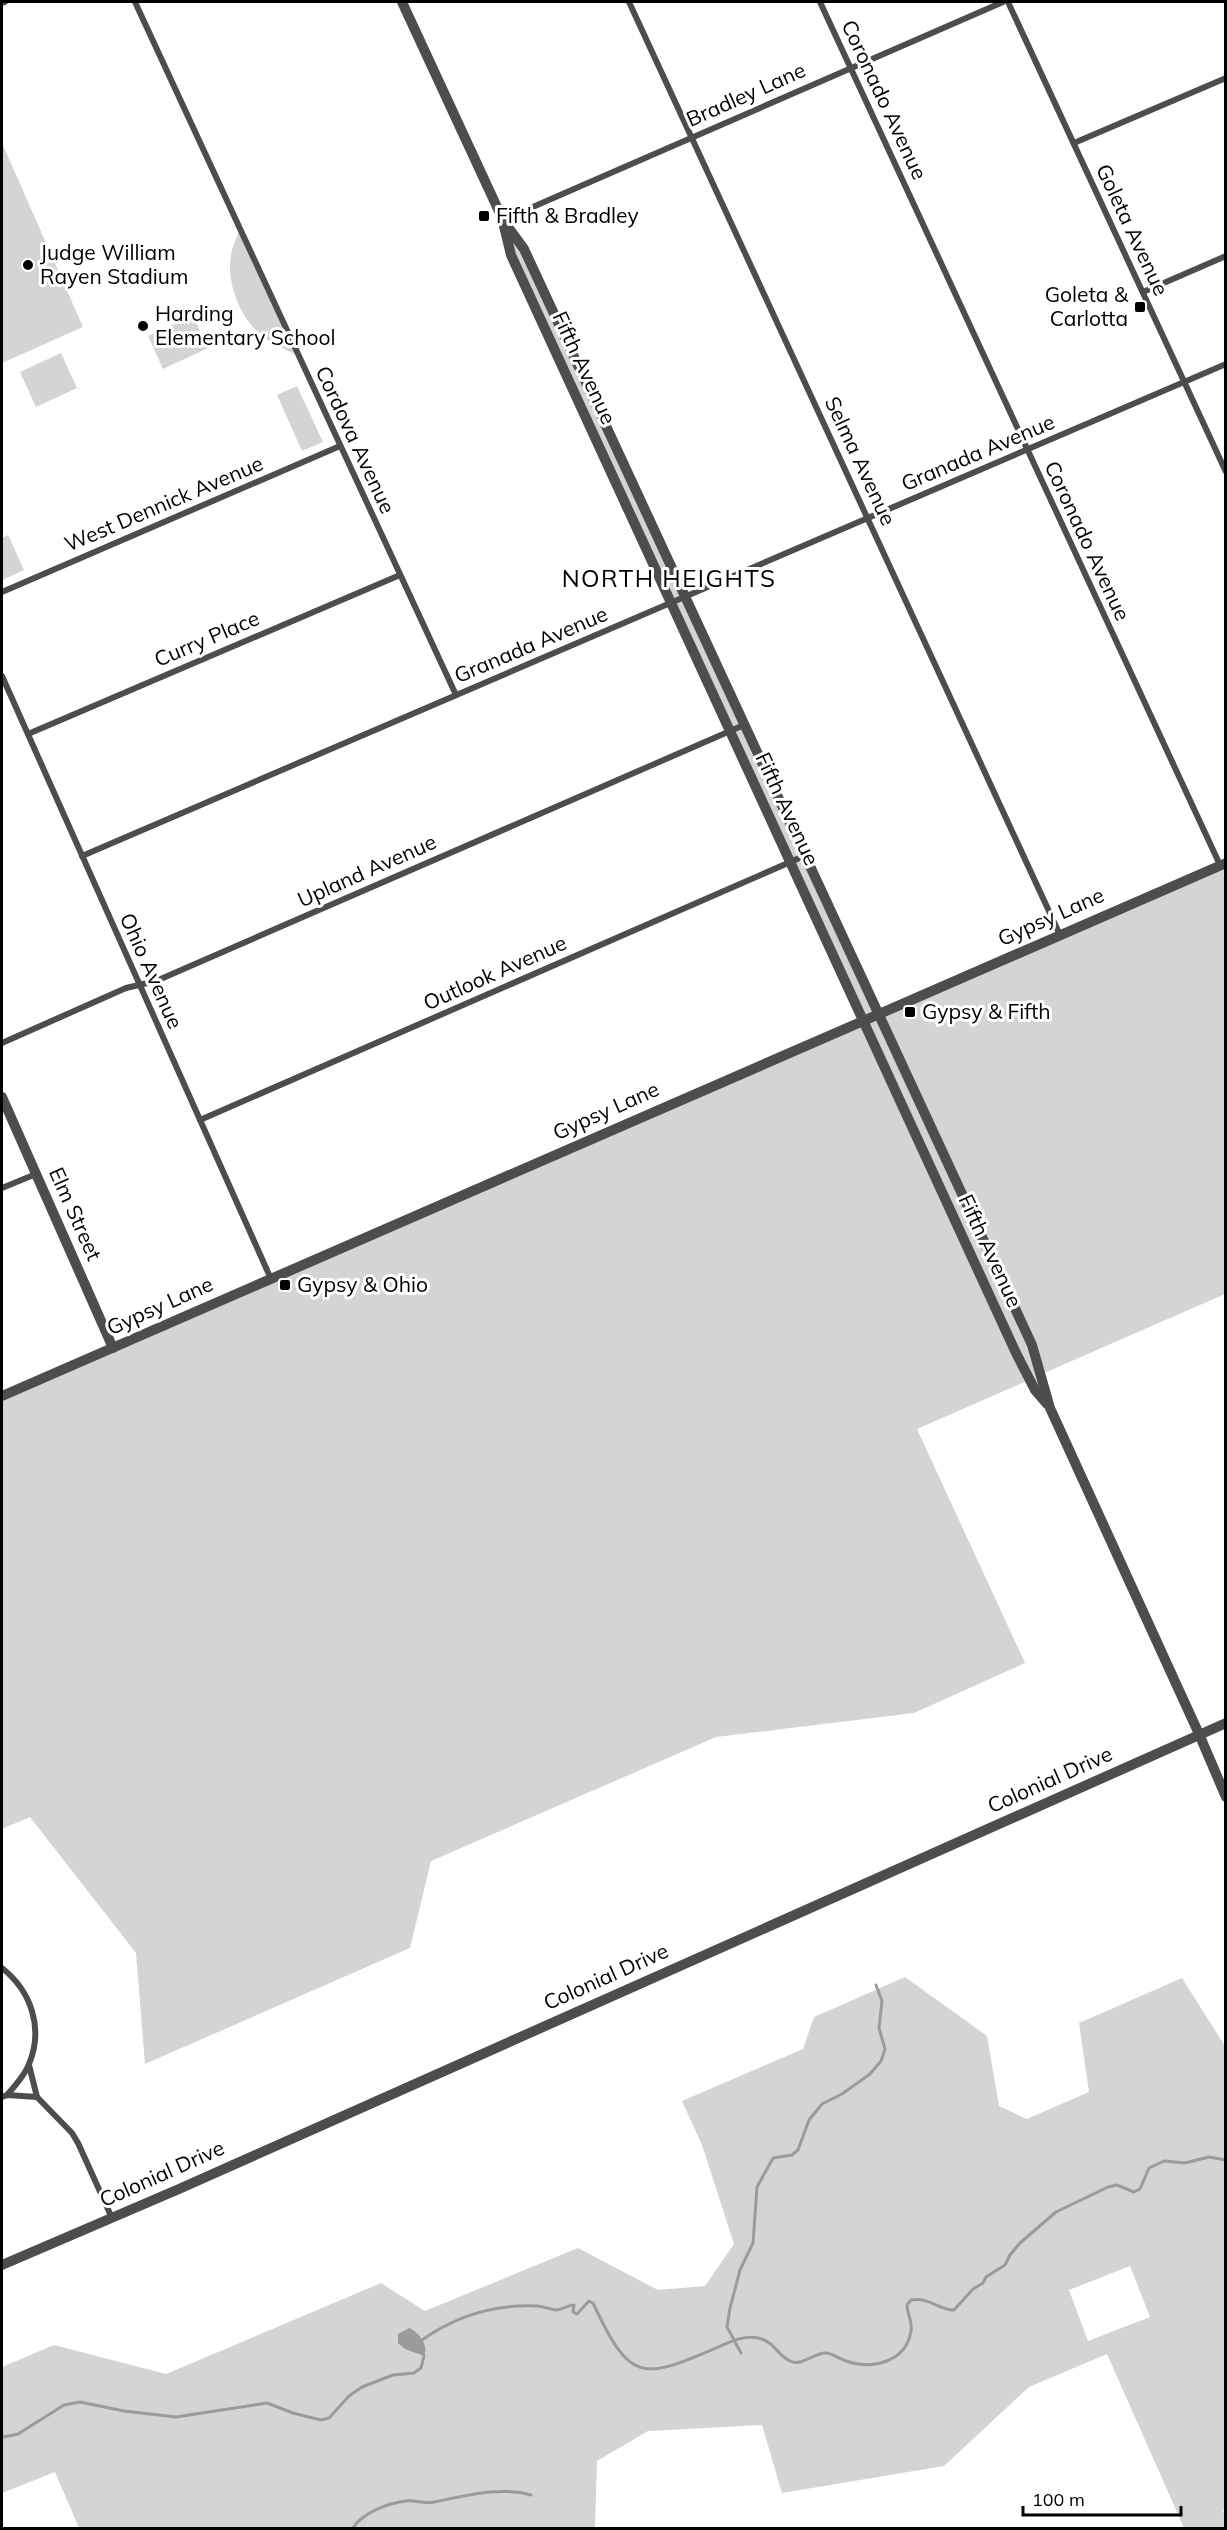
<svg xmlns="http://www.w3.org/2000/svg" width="1227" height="2530" font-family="Mulish,sans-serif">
<rect width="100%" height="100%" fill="#fff"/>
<!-- green -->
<g fill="#d4d4d4" fill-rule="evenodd">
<polygon points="2,143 83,327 2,363"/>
<polygon points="503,220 524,249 879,1013 1225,863 1225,1294 1042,1374 1050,1408 1029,1380 917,1429 1025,1663 914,1713 716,1737 431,1861 410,1948 145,2064 136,1953 30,1817 2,1829 2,1396 863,1020 511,255"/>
<path d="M240,229L299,356C284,349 270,343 258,332C239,315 226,281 231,255C232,247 237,237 240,229Z"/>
<polygon points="193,316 208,348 163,369 148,336"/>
<polygon points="61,353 77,388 36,407 20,372"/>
<polygon points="297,386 323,442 302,451 277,395"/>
<polygon points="8,535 24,570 2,580 2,538"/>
<path d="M905,1977L987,2036L999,2106L1027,2119L1089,2092L1079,2023L1182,1978L1225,2046L1226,2509L1223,2511L1225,2517V2528H1184L1107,2354L1029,2387L944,2466L782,2493L762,2425L648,2431L597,2461L595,2528H79L55,2472L2,2493V2367L54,2345L166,2374L381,2283L425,2311L578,2248L658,2290L705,2286L734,2244L702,2145L682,2101L803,2049L814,2017ZM1130,2266L1150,2317L1088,2341L1069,2290Z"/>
</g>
<!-- water -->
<path fill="#9b9b9b" d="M409,2328C419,2332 429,2346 424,2356L405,2349L398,2343V2334Z"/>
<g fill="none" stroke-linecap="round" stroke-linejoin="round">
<!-- stream -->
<g stroke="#9b9b9b" stroke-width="3">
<path d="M422,2340C457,2315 495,2304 538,2306C544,2307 550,2309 556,2310C563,2310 567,2305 574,2305L573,2312L577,2314L589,2301L593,2303C630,2382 640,2381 718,2347C730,2342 744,2335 758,2338C774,2341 777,2355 790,2361C801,2367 814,2353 825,2353C833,2353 839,2359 846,2361C873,2370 906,2362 911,2331C913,2322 907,2314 907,2305L911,2300C930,2297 938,2310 954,2310L973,2289L983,2283L986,2277L1005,2265L1010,2255L1020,2243L1056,2212L1108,2187L1117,2185L1134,2192L1140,2189L1149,2168L1164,2161L1185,2163L1209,2157L1226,2160"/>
<polyline points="741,2353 727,2327 730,2308 740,2270 753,2243 757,2187 773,2158 792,2155 798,2150 809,2120 822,2104 842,2094 870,2074 881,2061 885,2049 879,2028 882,2001 876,1985"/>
<polyline points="2,2435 4,2437 18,2434 64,2405 80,2402 124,2411 176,2417 267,2403 293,2413 321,2420 329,2418 349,2396 362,2387 393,2375 414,2373 421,2368 424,2356"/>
<path d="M353,2528C362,2513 388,2503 406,2501C415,2500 424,2504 434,2502C465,2496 500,2486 531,2495"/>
</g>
<!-- minor -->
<g stroke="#4d4d4d" stroke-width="6">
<polyline points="135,2 456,695"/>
<polyline points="629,2 1060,935"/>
<polyline points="820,2 1220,865"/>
<polyline points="1008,2 1226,472"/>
<polyline points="2,3 5,2"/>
<polyline points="1074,143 1226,78"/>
<polyline points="503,220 1003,2"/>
<polyline points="1143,292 1226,256"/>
<polyline points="2,592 340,446"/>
<polyline points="2,676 271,1279"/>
<polyline points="28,734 400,575"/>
<polyline points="82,856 1226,364"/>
<polyline points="2,1043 126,988 156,981 744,725"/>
<polyline points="200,1120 804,856"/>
<polyline points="2,1188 36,1174"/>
<path d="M2,1968C31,1991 44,2028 29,2064C25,2075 15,2086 7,2095"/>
<polyline points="29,2065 37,2097"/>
<polyline points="2,2097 7,2095 37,2097 72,2133 78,2143 112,2218"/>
</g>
<!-- tertiary -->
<g stroke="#4d4d4d" stroke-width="10">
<polyline points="402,2 503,220 524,249 1032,1345 1050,1408 1199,1734 1226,1797"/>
<polyline points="504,226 511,255 1016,1353 1035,1390 1047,1404"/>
<polyline points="2,1097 113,1348"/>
<polyline points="2,1396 1226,863"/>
<polyline points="2,2265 179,2189 1226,1723"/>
</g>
</g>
<!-- markers -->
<g fill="#000" stroke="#fff" stroke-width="2">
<rect x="478" y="210" width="12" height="12" rx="3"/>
<circle cx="28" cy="265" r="6"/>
<rect x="1134" y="301" width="12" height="12" rx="3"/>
<circle cx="143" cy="326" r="6"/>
<rect x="904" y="1006" width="12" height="12" rx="3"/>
<rect x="279" y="1279" width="12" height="12" rx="3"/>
</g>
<g text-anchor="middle" stroke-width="6" stroke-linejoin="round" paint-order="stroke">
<!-- street labels -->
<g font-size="21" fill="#000" stroke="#fff">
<text transform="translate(746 95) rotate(-24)" y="7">Bradley Lane</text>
<text transform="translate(884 100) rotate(65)" y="7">Coronado Avenue</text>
<text transform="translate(1132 230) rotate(65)" y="7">Goleta Avenue</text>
<text transform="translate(584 368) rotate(65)" y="7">Fifth Avenue</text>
<text transform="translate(355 440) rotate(65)" y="7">Cordova Avenue</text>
<text transform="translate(978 453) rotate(-23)" y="7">Granada Avenue</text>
<text transform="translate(860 461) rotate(65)" y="7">Selma Avenue</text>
<text transform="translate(164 504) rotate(-23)" y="7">West Dennick Avenue</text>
<text transform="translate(1087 541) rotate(65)" y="7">Coronado Avenue</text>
<text transform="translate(207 639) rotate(-23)" y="7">Curry Place</text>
<text transform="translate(531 645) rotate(-23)" y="7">Granada Avenue</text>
<text transform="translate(787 809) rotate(65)" y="7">Fifth Avenue</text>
<text transform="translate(367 871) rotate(-24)" y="7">Upland Avenue</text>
<text transform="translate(1051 917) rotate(-24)" y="7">Gypsy Lane</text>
<text transform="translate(151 971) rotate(66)" y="7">Ohio Avenue</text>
<text transform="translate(495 973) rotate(-24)" y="7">Outlook Avenue</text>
<text transform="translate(606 1111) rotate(-24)" y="7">Gypsy Lane</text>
<text transform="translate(75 1214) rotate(66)" y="7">Elm Street</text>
<text transform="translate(990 1251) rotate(65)" y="7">Fifth Avenue</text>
<text transform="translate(160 1306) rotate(-24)" y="7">Gypsy Lane</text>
<text transform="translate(1050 1780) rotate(-24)" y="7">Colonial Drive</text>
<text transform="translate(606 1977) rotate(-24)" y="7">Colonial Drive</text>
<text transform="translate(162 2174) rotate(-24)" y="7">Colonial Drive</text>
</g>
<!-- poi labels -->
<g font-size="21" fill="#000" stroke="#fff" text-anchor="start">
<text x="496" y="223">Fifth &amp; Bradley</text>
<text x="40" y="260">Judge William<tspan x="40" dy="24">Rayen Stadium</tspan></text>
<text x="1128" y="302" text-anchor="end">Goleta &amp;<tspan x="1128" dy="24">Carlotta</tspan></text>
<text x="155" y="321">Harding<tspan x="155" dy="24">Elementary School</tspan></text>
<text x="922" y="1019">Gypsy &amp; Fifth</text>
<text x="297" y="1292">Gypsy &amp; Ohio</text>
</g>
<!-- quarter labels -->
<g font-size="24" letter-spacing="1.5" fill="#000" stroke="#fff">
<text x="669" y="587">NORTH HEIGHTS</text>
</g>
</g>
<!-- border -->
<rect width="1227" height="2530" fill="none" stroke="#000000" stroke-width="6"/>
<!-- scale -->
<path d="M1023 2506v9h158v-9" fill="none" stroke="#000000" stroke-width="3"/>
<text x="1032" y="2506" font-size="18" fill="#000000" stroke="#ffffff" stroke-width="4.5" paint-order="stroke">100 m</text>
</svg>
